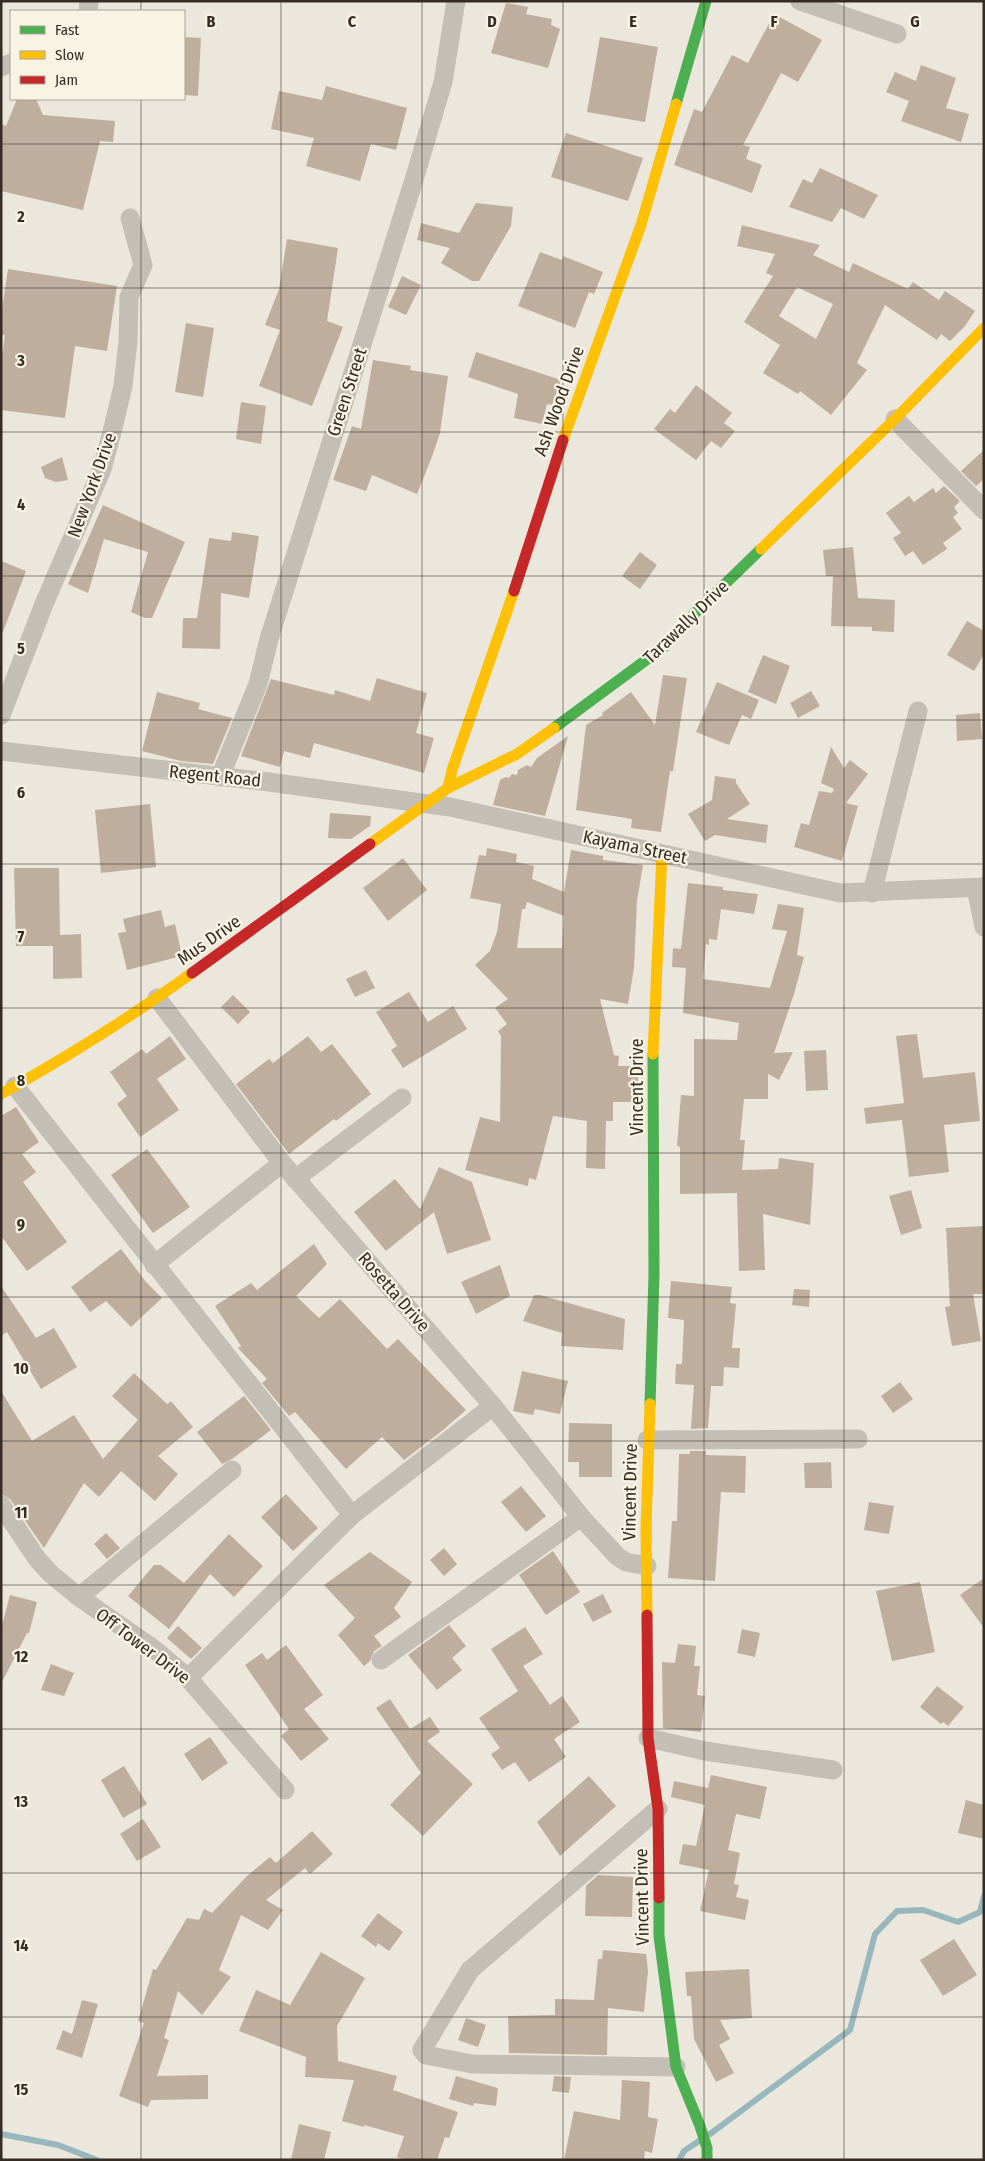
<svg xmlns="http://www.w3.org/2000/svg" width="985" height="2161" font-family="'Fira Sans Condensed',sans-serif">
<rect width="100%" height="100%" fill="#ebe7dd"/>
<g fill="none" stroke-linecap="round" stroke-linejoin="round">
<!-- stream -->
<g stroke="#98b7bc" stroke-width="6">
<polyline points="1,2134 58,2145 97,2160"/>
<polyline points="710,2134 850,2030 875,1934 897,1911 923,1910 958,1922 980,1912 984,1896"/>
<polyline points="679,2160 684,2151 699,2141"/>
</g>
</g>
<!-- building -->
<g fill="#bfae9e" fill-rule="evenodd">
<polygon points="506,3 528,7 526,14 552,19 551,25 560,29 548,68 491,53"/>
<polygon points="774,14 822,40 798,82 781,73 743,145 750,147 746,159 762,165 752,193 674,165 694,109 702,112 732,55 748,63"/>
<polygon points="184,37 201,38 198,96 184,95"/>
<polygon points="600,37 658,47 645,122 587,112"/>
<polygon points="921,65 956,78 946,108 969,114 961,142 901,121 909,101 886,92 895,72 916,81"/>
<polygon points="326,86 407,108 396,150 371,144 360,181 306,166 314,138 271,129 279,91 322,100"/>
<polygon points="17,99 36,99 43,115 115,121 113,142 100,141 83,210 1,191 1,124 6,126"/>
<polygon points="566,133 643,158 628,201 551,177"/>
<polygon points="820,168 878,195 864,219 841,208 832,222 789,207 803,179 812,183"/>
<polygon points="476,203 513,207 511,226 479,281 472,281 441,263 450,248 417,240 421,223 459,233"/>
<path d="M742,225L820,245L813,255L849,272L853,263L908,289L913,282L939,300L945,291L975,311L965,326L950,341L941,334L937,340L885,305L857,363L867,370L831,415L800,391L798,394L763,373L780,345L744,322L773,276L766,273L775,254L737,246ZM797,287L833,304L816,339L779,316Z"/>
<polygon points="287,239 338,248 327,321 343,327 312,406 259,386 280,330 265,325 279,289"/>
<polygon points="540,252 562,260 563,256 603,272 594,294 589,292 575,328 518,306"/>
<polygon points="8,269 117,286 107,351 75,346 65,418 1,410 1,365 5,335 1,335 1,316"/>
<polygon points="402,276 421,285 406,315 388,307"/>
<polygon points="186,323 214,328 203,397 175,392"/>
<polygon points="476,352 561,380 552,405 547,404 542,424 514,418 518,394 468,377"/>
<polygon points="373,360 411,366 410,370 448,376 440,433 433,454 417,494 372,475 366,491 333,480 352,426 361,429"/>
<polygon points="696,385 732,413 724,423 735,431 721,448 711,441 696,460 654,429 670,409 675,413"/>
<polygon points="241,402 266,406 261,444 236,439"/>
<polygon points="984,450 984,479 976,486 961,471"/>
<polygon points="62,457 68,480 56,482 45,478 41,467"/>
<polygon points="944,486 960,501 954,507 958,513 953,517 962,529 943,543 947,549 923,565 913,551 905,556 893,538 901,533 886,513 909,496 914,502 933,488 936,493"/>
<polygon points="103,505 185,542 152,618 145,618 131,612 148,552 104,539 88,593 68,584"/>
<polygon points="232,532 259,536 249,598 221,593 220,649 182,648 183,618 197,618 209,538 231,541"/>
<polygon points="853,547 858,598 895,600 894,632 872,631 872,627 831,626 833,576 826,576 823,550"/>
<polygon points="640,552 657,565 640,589 622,576"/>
<polygon points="1,561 26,571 3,632 1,632"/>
<polygon points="967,621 984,631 984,654 974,671 947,655"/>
<polygon points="763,655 790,666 776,704 748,692"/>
<polygon points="663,675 687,678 673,771 670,771 661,832 631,828 632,819 576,810 586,725 603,715 602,713 631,692 655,725"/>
<polygon points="377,678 427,693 416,733 434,738 424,773 314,743 310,758 284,751 280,767 241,756 271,679 334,695 335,690 370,701"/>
<polygon points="717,682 759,700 751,719 742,715 729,745 696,732"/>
<polygon points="811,691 820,706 798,718 790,703"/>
<polygon points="157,692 200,703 198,709 232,718 213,764 181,761 142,751"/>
<polygon points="980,713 982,739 957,741 956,715"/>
<polygon points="568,736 545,816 493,805 500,780 506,777 509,778 512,774 517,775 518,770 527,765 531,767 537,758"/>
<polygon points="831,747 844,768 850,760 868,774 846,803 858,806 842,861 794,847 801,823 809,825 819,791 832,793 834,789 821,783"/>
<polygon points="715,776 736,779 736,783 750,804 727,819 768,825 766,843 715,835 705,841 688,814 712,800"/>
<polygon points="150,804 156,867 101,873 95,810"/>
<polygon points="330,813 371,816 370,826 351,839 328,838"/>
<path d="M487,848L517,854L516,862L534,866L532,879L564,892L571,850L603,856V860L643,865L637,901L634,968L628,1004L600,999L614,1055L619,1056L618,1066H637L636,1070H638V1102H613V1121H606L605,1169L586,1168L587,1121L553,1116L536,1180L529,1178L528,1186L465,1170L480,1117L500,1122L501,1036L498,1031L507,1024L495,1008L508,999L475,965L490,951L497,932L501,904L470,898L479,855L486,856ZM527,902L564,916L562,948H517L522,909H525Z"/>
<polygon points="403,858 427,890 388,921 363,888"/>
<polygon points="14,868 59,868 60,935 81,934 82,978 53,979 53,946 16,946"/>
<polygon points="688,883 723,887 723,890 758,894 754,914 721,909 717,940 709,939 709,945 706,944 703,979 770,988 787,931 772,929 778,904 804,908 797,955 804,957 794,994 774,1053 793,1052 779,1080 768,1074 768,1099 744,1099 740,1140 745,1140 742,1170 778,1169 779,1158 814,1163 810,1225 763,1214 765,1270 739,1271 737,1193 680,1194 680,1147 677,1146 681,1095 694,1096 694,1039 737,1040 739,1023 683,1013 686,968 672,967 673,948 681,949"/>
<polygon points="161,910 165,927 175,924 182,956 127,970 118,933 126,932 123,919"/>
<polygon points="366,970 375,988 355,997 346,979"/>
<polygon points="409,992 428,1022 453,1006 467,1029 403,1068 391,1050 397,1046 376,1012"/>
<polygon points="233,995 250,1012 238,1024 221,1007"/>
<polygon points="917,1034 923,1078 975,1072 980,1121 944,1125 949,1172 909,1177 902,1120 866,1124 864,1108 904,1103 896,1036"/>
<polygon points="170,1036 186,1059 157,1079 179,1110 140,1137 117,1104 127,1096 110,1072 142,1049 146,1054"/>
<polygon points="308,1036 321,1052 332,1044 371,1094 336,1121 334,1119 289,1154 236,1084 269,1059 273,1063"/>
<polygon points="826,1050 828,1090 806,1091 804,1051"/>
<polygon points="16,1107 39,1142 22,1154 36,1172 23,1182 67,1242 27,1271 1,1236 1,1116"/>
<polygon points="147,1149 190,1207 153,1233 111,1175"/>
<polygon points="439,1167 472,1182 491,1240 447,1254 434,1212 386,1251 354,1212 395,1179 420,1209"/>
<polygon points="911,1190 922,1228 901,1235 889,1196"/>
<polygon points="984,1226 984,1294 973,1294 981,1341 952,1346 945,1307 950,1306 946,1228"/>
<polygon points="314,1244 327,1264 296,1296 319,1318 340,1299 387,1349 398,1339 466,1410 443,1430 404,1460 382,1437 346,1469 295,1412 289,1416 262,1383 267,1379 238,1348 241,1346 215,1306 251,1283 257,1290"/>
<polygon points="121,1249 146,1282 162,1298 131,1327 106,1301 90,1312 71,1287"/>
<polygon points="500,1265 510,1296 476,1314 461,1282"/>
<polygon points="671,1281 732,1287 730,1303 736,1304 732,1348 740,1348 739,1368 724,1367 723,1386 711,1386 708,1428 691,1429 694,1385 675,1384 676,1364 682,1364 684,1320 668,1318"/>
<polygon points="1,1286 36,1338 54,1328 77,1367 41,1389 7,1332 1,1336"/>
<polygon points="794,1289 810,1290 809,1307 792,1305"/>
<polygon points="534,1295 540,1295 625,1319 623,1350 561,1346 562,1333 523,1321"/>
<polygon points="522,1371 568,1381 560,1414 535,1409 533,1415 513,1411"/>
<polygon points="134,1373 167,1404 171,1401 193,1427 158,1456 178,1474 155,1501 121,1471 99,1497 84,1483 44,1548 10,1499 1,1494 1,1391 32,1441 74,1415 103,1459 138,1420 112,1396"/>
<polygon points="900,1382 913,1399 893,1413 881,1396"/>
<polygon points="244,1396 271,1430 232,1459 222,1464 197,1432"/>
<polygon points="569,1423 612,1424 612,1477 579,1477 579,1462 568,1462"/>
<polygon points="690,1451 706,1451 706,1455 746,1456 745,1493 721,1492 715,1581 668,1578 672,1521 677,1521 679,1454 690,1454"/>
<polygon points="831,1462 832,1488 805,1488 804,1463"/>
<polygon points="521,1486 546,1516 526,1532 501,1502"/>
<polygon points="286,1494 318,1528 293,1551 261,1517"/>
<polygon points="869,1502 894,1506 889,1534 864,1530"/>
<polygon points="106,1533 120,1548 107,1559 94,1544"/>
<polygon points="229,1534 263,1566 234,1597 210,1574 169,1629 128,1596 154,1565 161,1565 184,1583"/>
<polygon points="444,1548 457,1564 444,1576 430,1560"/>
<polygon points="553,1551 580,1592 546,1615 519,1575"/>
<polygon points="370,1552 412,1582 394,1608 401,1617 374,1636 382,1646 374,1651 370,1661 364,1666 338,1635 355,1618 324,1585"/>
<polygon points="984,1578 984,1628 960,1595"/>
<polygon points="920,1582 935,1652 892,1661 876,1591"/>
<polygon points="603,1594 612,1612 593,1622 583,1604"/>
<polygon points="10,1595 37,1602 29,1633 27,1633 1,1684 1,1629"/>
<polygon points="449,1625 466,1646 452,1658 462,1670 437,1690 408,1655"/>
<polygon points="178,1626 202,1648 191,1659 167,1638"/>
<polygon points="525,1627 543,1654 523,1666 550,1705 562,1696 580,1722 554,1739 566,1757 529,1782 515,1762 502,1770 491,1754 500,1748 479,1718 518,1691 491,1649"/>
<polygon points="742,1629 760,1633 755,1657 737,1653"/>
<polygon points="678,1644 696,1646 694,1666 700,1666 697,1695 705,1696 701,1732 663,1728 662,1662 675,1663"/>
<polygon points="286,1645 323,1695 304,1709 329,1739 301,1761 281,1736 289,1729 245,1665 262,1653 267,1660"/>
<polygon points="51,1664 74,1673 64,1696 41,1690"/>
<polygon points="937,1686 964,1707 948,1726 943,1722 941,1724 920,1707"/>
<polygon points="390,1699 410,1729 430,1717 440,1732 427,1741 473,1784 423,1836 390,1805 421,1773 376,1708"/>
<polygon points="210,1737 228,1763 202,1781 184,1754"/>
<polygon points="124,1766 147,1804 123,1818 101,1780"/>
<polygon points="711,1775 767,1787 760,1819 736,1814 728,1850 740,1853 734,1884 739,1885 736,1897 749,1900 745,1920 700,1911 709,1870 679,1864 683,1844 696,1846 705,1805 671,1797 674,1781 708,1788"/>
<polygon points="589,1776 616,1806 560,1856 537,1822"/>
<polygon points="966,1800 984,1805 984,1839 958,1833"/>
<polygon points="143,1819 161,1847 137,1861 120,1834"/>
<polygon points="312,1831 333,1854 310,1874 305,1868 266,1900 283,1910 268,1930 241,1915 219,1970 231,1977 202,2015 178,1991 164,2038 169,2040 157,2076 208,2075 208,2099 151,2100 148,2107 119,2096 144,2023 138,2021 153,1969 156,1970 187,1918 199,1920 204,1909 212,1913 247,1876 270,1857 276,1863"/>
<polygon points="598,1875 633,1877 632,1917 585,1916 586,1886"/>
<polygon points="378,1913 403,1932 389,1951 378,1943 376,1947 361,1936"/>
<polygon points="954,1939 977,1975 943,1996 920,1960"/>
<polygon points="603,1950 646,1954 648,1971 644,2012 608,2008 607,2055 509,2053 508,2016 555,2015 555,1999 594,2000 598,1959 602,1959"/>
<polygon points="321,1952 365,1978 337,2026 338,2061 397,2076 393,2090 458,2112 449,2138 445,2137 437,2160 406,2160 397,2157 404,2136 364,2125 364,2127 342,2121 354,2080 305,2077 306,2057 239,2031 256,1990 290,2005"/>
<polygon points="749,1969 752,2018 720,2020 730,2039 719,2045 734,2073 716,2082 694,2039 691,1996 687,1996 685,1972"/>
<polygon points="82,2000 98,2004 82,2058 56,2049 63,2030 72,2034"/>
<polygon points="466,2018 486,2025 478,2047 458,2040"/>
<polygon points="456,2076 498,2088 496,2106 474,2103 473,2106 449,2099"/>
<polygon points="554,2076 571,2077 569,2093 552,2091"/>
<polygon points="622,2080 650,2082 648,2117 658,2119 652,2153 645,2151 644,2160 564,2160 574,2111 620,2120"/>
<polygon points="299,2124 331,2132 324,2160 291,2160"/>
</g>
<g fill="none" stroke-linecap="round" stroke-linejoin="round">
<!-- street -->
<g stroke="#c4bfb6" stroke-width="19">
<polyline points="800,1 897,34"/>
<polyline points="88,11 89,1"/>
<polyline points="1,67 11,63"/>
<polyline points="895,419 984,510"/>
<polyline points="1,715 44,604 102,469 113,428 123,386 128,341 129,297 143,265 130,218"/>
<polyline points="1,751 269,782 450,807 840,893 984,887"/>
<polyline points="220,777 258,684 269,639 413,183 443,82 456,1"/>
<polyline points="976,888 984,927"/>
<polyline points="872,893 918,711"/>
<polyline points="157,998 282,1163 493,1406 581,1517 618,1557 626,1562 647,1566"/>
<polyline points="15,1086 352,1515"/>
<polyline points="295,1179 402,1098"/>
<polyline points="154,1265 282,1163"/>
<polyline points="647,1440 858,1439"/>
<polyline points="1,1505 38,1560 51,1574 79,1597 154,1649 188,1678 285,1790"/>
<polyline points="79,1597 232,1470"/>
<polyline points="381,1660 581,1517"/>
<polyline points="188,1678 352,1515 493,1406"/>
<polyline points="648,1738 705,1751 833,1770"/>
<polyline points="658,1809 470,1970 422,2050 426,2055 472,2064 676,2067"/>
</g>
<!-- fast -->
<g stroke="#4caf50" stroke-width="11">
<polyline points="676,104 706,1"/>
<polyline points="554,728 665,646 694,614 761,549"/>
<polyline points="650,1404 654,1275 653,1054"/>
<polyline points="659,1898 659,1936 676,2067 700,2126 707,2148 707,2160"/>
</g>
<!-- slow -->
<g stroke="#ffc107" stroke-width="11">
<polyline points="563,440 641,225 676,104"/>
<polyline points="761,549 895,419 984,328"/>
<polyline points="448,788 452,770 514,591"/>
<polyline points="370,844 448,788 517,754 554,728"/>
<polyline points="653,1054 662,853"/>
<path d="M1,1094C67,1057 131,1017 192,973"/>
<polyline points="647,1615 646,1528 650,1404"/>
</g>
<!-- jam -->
<g stroke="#c62828" stroke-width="11">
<polyline points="514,591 563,440"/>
<polyline points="192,973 370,844"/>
<polyline points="647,1615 648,1738 658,1809 659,1898"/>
</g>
</g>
<!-- grid -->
<path fill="none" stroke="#342c25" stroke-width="1" stroke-opacity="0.55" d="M141,1V11M281,1V2160M422,1V2160M563,1V2160M704,1V2160M844,1V2160M141,99V2160M1,144H984M1,288H984M1,432H984M1,576H984M1,720H984M1,864H984M1,1008H984M1,1153H984M1,1297H984M1,1441H984M1,1585H984M1,1729H984M1,1873H984M1,2017H984"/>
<g text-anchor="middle" stroke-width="4.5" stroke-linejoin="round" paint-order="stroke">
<!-- street labels -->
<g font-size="18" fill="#342c25" stroke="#f9f3e3">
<text transform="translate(347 392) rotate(-72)" y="6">Green Street</text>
<text transform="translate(559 401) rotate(-70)" y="6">Ash Wood Drive</text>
<text transform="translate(92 485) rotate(-70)" y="6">New York Drive</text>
<text transform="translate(686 622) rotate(-44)" y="6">Tarawally Drive</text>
<text transform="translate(215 776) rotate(6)" y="6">Regent Road</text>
<text transform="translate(635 847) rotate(12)" y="6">Kayama Street</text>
<text transform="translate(209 940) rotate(-35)" y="6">Mus Drive</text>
<text transform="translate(637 1087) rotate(-90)" y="6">Vincent Drive</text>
<text transform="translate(394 1292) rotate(49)" y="6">Rosetta Drive</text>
<text transform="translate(630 1492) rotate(-89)" y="6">Vincent Drive</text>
<text transform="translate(143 1646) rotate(37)" y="6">Off Tower Drive</text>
<text transform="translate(642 1897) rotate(-91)" y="6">Vincent Drive</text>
</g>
</g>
<g font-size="16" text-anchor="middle" font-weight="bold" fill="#342c25" stroke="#f9f3e3" stroke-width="4.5" stroke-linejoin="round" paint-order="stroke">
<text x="211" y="27">B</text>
<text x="352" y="27">C</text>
<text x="492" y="27">D</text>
<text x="633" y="27">E</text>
<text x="774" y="27">F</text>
<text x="915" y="27">G</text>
<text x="21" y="222">2</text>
<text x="21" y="366">3</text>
<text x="21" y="510">4</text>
<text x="21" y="654">5</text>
<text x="21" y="798">6</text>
<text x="21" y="942">7</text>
<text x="21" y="1086">8</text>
<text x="21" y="1230">9</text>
<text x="21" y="1374">10</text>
<text x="21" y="1518">11</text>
<text x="21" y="1662">12</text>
<text x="21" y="1807">13</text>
<text x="21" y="1951">14</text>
<text x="21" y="2095">15</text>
</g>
<!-- border -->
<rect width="985" height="2161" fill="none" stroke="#342c25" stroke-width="5"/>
<!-- legend -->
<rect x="10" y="10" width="175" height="90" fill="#f9f3e3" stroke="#aaa397"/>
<rect x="20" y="26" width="25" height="8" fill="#4caf50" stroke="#aaa397"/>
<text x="55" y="35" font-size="15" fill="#342c25">Fast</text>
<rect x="20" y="51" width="25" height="8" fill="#ffc107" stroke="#aaa397"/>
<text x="55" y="60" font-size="15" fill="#342c25">Slow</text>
<rect x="20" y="76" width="25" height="8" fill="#c62828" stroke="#aaa397"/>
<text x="55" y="85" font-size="15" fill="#342c25">Jam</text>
</svg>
